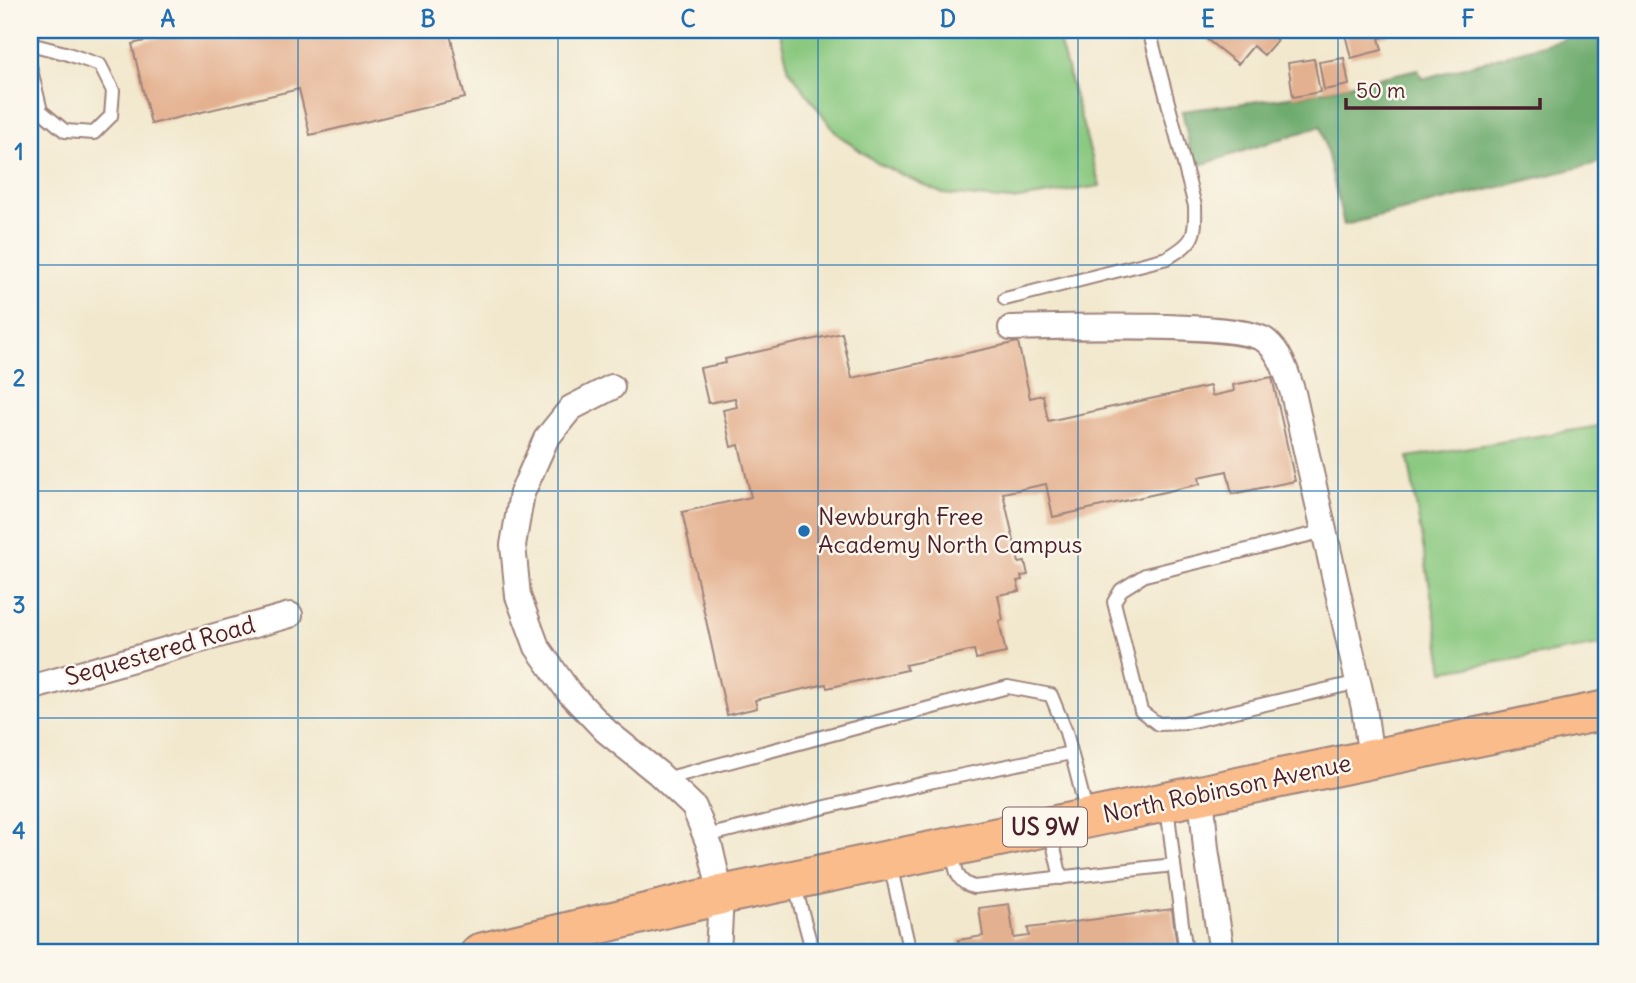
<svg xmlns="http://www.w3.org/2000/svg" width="1636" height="983" font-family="Delius,sans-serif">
<rect width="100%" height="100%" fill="#fbf7ec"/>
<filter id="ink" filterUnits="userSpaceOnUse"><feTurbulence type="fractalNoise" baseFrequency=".0143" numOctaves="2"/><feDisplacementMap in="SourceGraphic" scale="14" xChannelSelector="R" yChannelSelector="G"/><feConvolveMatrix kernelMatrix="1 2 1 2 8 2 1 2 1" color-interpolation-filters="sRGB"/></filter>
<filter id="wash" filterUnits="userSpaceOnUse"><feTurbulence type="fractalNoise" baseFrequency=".00686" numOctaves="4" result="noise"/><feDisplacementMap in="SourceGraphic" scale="28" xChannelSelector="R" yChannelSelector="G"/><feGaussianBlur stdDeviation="1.57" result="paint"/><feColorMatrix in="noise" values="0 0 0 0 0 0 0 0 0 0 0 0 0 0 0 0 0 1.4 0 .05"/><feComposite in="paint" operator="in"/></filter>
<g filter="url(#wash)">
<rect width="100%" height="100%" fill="#f2e8ce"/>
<!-- green -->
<g fill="#89c87f" stroke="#6a7455" stroke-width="2">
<polygon points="779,30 1056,30 1100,186 1012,200 943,194 877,163 837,134 789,70"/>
<polygon points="1606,425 1606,644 1444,671 1408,457"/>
</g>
<!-- forest -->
<polygon fill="#6eac6e" stroke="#5c664c" stroke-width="2" points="1595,30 1606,30 1606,161 1344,225 1321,126 1194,167 1182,111 1305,95 1418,69 1422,79"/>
<g id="blocks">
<!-- building -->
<g fill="#e4b190">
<polygon points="191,30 436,30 437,33 449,30 465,98 310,135 299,89 151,124 132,44"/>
<polygon points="1210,30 1260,30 1267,35 1269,33 1277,40 1264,55 1253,46 1238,64 1204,37"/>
<polygon points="1344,30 1389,30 1390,35 1379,38 1382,50 1351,58"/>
<polygon points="1344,58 1349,85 1324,90 1319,62"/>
<polygon points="1314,59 1320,92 1293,97 1288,63"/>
<polygon points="842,333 852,378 1018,342 1030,398 1043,395 1048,421 1210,386 1212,396 1234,391 1233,385 1272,377 1295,481 1232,494 1227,471 1199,477 1200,484 1053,517 1046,484 1003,493 1019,563 1025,562 1028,575 1021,576 1022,580 1017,581 1020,591 998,595 1003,620 999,621 1006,653 976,659 974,650 905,665 907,670 827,688 826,684 755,700 757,708 727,715 682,512 751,497 739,445 731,447 723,410 737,407 735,398 708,403 700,368 726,363 725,359"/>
<polygon points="1009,904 1014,938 1029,936 1028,928 1172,909 1178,953 960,953 958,940 983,936 979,908"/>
</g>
</g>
</g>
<g filter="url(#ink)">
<use href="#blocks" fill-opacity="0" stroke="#9e847c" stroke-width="2"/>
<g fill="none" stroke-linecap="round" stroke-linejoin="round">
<!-- service casing -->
<g stroke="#9e847c" stroke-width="16">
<g id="service">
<polyline points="30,44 65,53 100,65 113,91 111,116 94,133 65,131 41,111 30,66"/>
<path d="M1005,299L1167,258C1194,242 1196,237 1195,206L1149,30"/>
<polyline points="1325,531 1145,575 1121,590 1114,602 1141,711 1158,724 1184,723 1359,682"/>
<polyline points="665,779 1008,687 1051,695 1066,732 1087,814"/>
<polyline points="1050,830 1061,878"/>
<polyline points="706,836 934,781 1071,753"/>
<path d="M953,850C955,867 955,882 974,887L1174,865L1167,806"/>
<polyline points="890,864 910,953"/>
<polyline points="1174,865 1186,953"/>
<polyline points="794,883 813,953"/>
</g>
</g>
<!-- minor casing -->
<g stroke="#9e847c" stroke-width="28">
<g id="minor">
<path d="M1011,328C1053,327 1241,321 1266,341C1282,354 1287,375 1293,393L1364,708L1371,759"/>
<polyline points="612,387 571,408 546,439 522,493 513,545 518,596 537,647 568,691 606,731 658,773 694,807 710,847 721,895 718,953"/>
<polyline points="30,688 290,615"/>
<polyline points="1201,794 1206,849 1222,953"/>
</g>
</g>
<!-- trunk casing -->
<g stroke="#9e847c" stroke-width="42">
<polyline id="trunk" points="480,953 721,895 1606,710"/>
</g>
<!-- service -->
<use href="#service" stroke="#fff" stroke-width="12"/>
<!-- minor -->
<use href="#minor" stroke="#fff" stroke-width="24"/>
<!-- trunk -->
<use href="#trunk" stroke="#f9bc8a" stroke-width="38"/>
</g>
</g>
<!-- grid -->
<path fill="none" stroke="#1f6fb2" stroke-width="2" stroke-opacity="0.55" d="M298,30V953M558,30V953M818,30V953M1078,30V953M1338,30V953M30,265H1606M30,491H1606M30,718H1606"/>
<!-- markers -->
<circle fill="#1f6fb2" stroke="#fbf7ec" stroke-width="2.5" cx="804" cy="531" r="7"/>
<g text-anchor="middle" stroke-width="5" stroke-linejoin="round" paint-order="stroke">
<!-- shield labels -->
<rect fill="#fbf7ec" stroke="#7f6065" stroke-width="2" x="1003" y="807.5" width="84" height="39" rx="5"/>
<g font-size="23" font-weight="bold" fill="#4a1f2b">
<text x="1045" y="835">US 9W</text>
</g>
<!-- poi labels -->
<g font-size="24" fill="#4a1f2b" stroke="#fbf7ec" text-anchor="start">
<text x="818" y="525">Newburgh Free<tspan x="818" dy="28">Academy North Campus</tspan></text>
</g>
<!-- street labels -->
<g font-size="24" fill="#4a1f2b" stroke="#fbf7ec">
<text transform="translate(160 651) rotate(-16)" y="8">Sequestered Road</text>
<text transform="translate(1227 789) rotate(-12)" y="8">North Robinson Avenue</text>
</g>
</g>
<!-- margin -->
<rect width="1636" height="983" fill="none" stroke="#fbf7ec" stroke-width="77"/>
<!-- scale -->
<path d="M1346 98v10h194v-10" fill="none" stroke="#4a1f2b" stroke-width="3.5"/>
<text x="1356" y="98" font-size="21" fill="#4a1f2b" stroke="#fbf7ec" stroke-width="5" paint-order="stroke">50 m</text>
<rect x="38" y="38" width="1560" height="906" fill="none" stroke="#1f6fb2" stroke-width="2.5"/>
<g font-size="23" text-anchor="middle" font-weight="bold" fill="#1f6fb2">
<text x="168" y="27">A</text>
<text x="428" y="27">B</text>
<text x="688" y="27">C</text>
<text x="948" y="27">D</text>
<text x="1208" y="27">E</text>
<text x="1468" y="27">F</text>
<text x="19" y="160">1</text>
<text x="19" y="386">2</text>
<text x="19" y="613">3</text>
<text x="19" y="839">4</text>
</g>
</svg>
